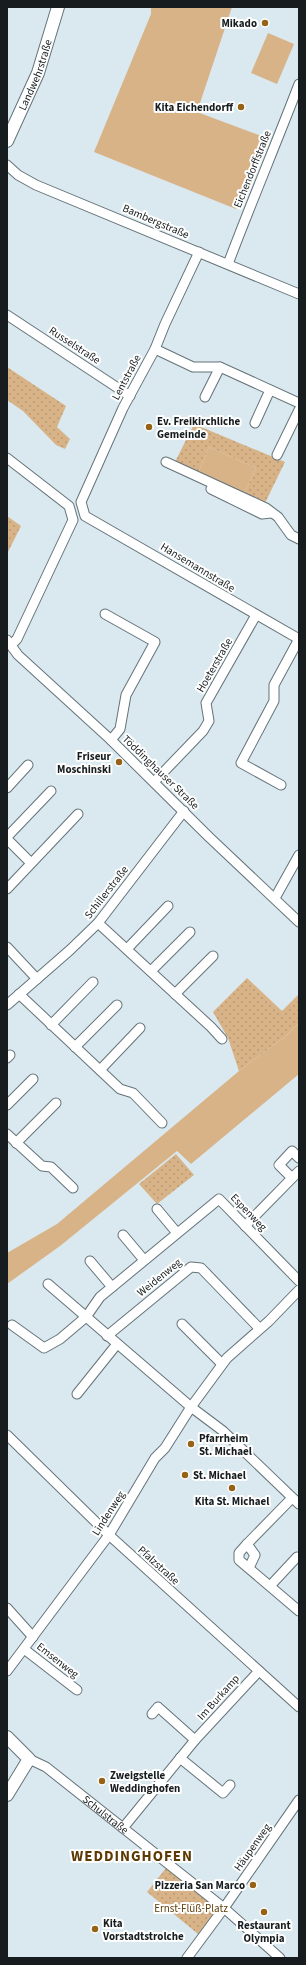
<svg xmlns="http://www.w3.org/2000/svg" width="306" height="1965" font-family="'Source Sans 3',sans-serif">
<defs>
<pattern id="park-dots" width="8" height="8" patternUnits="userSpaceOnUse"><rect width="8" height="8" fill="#d8b387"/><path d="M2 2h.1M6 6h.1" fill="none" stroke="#b99a74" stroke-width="1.8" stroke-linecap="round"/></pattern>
</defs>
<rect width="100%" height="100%" fill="#d9e9ef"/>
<!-- grass -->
<g fill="#d8b387">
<polygon points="151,7 232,7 197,112 267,138 236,209 94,152 151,14"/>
<polygon points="268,33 294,44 277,84 251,73"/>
<polygon points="209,447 256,468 244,494 198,473"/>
<polygon points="299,1023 299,1074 191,1164 177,1151 60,1246 7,1284 7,1253 57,1224 239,1071 286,1036"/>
</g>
<!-- park -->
<g fill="url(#park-dots)">
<polygon points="7,367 66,406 57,427 70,439 65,449 56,445 23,411 7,400"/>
<polygon points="194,424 285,462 265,503 244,494 256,468 209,447 198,473 175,462"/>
<polygon points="7,516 21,526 7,554"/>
<polygon points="247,978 282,1011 299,994 299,1023 286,1036 239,1071 228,1038 213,1012"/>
<polygon points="176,1154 194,1175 157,1204 139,1184"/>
<polygon points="166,1868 217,1909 198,1934 147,1892"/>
</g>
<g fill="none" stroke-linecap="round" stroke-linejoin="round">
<!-- minor casing -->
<g stroke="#657379" stroke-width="11">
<g id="minor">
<polyline points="7,165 18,175 36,185 299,294"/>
<polyline points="199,252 165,324 155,349 123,408 81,502 85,516 299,639"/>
<path d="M228,264C251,203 276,144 299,84"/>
<polyline points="7,315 130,396"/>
<polyline points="155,349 193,367 220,367 299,403"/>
<polyline points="205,397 220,367"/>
<polyline points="255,423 270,390"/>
<polyline points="277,455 299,410"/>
<polyline points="7,458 69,506 73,520 17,639 12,644"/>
<polyline points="166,462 266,508 278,517 291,535 299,539"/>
<polyline points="211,489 262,514 271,513"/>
<polyline points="105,614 155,642 126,695 120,729 111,740"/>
<polyline points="7,640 18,655 111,740 209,837 299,922"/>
<polyline points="155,781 203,731 209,721 206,703 256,615"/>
<polyline points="281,785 241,763 274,701 274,685 299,639"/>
<polyline points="7,788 28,765"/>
<polyline points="7,837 51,791"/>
<polyline points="7,839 31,863"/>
<polyline points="7,889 78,814"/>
<polyline points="275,898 299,855"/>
<polyline points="98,923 211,1027 222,1039"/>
<polyline points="7,947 37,979"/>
<polyline points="127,949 168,906"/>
<polyline points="151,971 190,932"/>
<polyline points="19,994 120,1089 133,1093 162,1123"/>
<polyline points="175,994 213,956"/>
<polyline points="7,1005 70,950 98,923 184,811"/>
<polyline points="51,1025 93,982"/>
<polyline points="75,1047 117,1005"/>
<polyline points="7,1058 10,1055"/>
<polyline points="100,1070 140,1028"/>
<polyline points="7,1105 33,1079"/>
<polyline points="7,1134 42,1166 51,1167 73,1188"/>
<polyline points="16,1143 56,1103"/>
<polyline points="292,1178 279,1165 292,1151 299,1158"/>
<polyline points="157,1209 177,1233"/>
<polyline points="245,1226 299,1171"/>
<polyline points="123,1235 144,1260"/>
<polyline points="90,1261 112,1287"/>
<polyline points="48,1284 191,1407 223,1431 299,1504"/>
<polyline points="182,1324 222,1364"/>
<polyline points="12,1325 44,1348 60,1339 86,1317 100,1297 219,1199 299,1281"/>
<polyline points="107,1336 191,1267 201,1268 259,1328"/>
<polyline points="77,1394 117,1344"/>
<polyline points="7,1435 109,1535 299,1707"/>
<polyline points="247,1544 292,1498"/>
<polyline points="249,1568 255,1555 247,1544 239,1553 239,1560 299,1611"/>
<polyline points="270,1586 297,1557"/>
<polyline points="7,1608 33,1637"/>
<polyline points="24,1649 77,1690"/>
<polyline points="7,1671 109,1535 155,1458 165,1448 191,1407 227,1358 269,1321 299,1290"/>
<polyline points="152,1714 158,1707 195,1740"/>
<polyline points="180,1758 223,1793 230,1785"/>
<path id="s1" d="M29,1759L46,1767L224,1908L280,1958"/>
<polyline points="123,1828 195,1740 259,1671"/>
<polyline points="187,1958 224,1908 299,1800"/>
</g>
</g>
<!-- major casing -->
<g stroke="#657379" stroke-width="14">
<g id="major">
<path id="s2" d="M7,141L38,73L58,7"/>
<polyline points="7,1737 29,1759 7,1795"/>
</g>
</g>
<!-- minor -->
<use href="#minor" stroke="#fff" stroke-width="9"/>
<!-- major -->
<use href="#major" stroke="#fff" stroke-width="12"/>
</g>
<!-- markers -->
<g fill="#956216" stroke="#fff" stroke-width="1.5">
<circle cx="265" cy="23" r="4"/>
<circle cx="241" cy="107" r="4"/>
<circle cx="149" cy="427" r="4"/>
<circle cx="119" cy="762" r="4"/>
<circle cx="191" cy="1444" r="4"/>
<circle cx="185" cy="1475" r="4"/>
<circle cx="232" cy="1488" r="4"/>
<circle cx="102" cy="1781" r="4"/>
<circle cx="253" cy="1885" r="4"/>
<circle cx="264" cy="1912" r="4"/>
<circle cx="95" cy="1929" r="4"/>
</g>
<g text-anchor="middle" stroke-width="4" stroke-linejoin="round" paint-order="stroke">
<!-- poi labels -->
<g font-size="11" font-weight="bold" fill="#171d1f" stroke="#fff" text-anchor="start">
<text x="257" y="27" text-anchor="end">Mikado</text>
<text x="233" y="111" text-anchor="end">Kita Eichendorff</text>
<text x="157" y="425">Ev. Freikirchliche<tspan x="157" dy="13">Gemeinde</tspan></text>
<text x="111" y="760" text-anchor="end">Friseur<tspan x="111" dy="13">Moschinski</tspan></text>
<text x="199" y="1442">Pfarrheim<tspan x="199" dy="13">St. Michael</tspan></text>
<text x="193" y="1479">St. Michael</text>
<text x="232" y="1505" text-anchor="middle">Kita St. Michael</text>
<text x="110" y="1779">Zweigstelle<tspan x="110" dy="13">Weddinghofen</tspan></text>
<text x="245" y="1889" text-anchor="end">Pizzeria San Marco</text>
<text x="103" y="1927">Kita<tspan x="103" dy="13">Vorstadtstrolche</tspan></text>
<text x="264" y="1929" text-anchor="middle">Restaurant<tspan x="264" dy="13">Olympia</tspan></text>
</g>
<!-- street labels -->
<g font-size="11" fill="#171d1f" stroke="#fff">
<text dy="4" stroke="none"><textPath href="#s2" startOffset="72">Landwehrstraße</textPath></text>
<text transform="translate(252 169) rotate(-68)" y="4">Eichendorffstraße</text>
<text transform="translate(156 221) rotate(23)" y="4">Bambergstraße</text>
<text transform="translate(75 345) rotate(33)" y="4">Russelstraße</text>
<text transform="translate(126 377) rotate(-62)" y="4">Lentstraße</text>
<text transform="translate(198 567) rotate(31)" y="4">Hansemannstraße</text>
<text transform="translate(214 665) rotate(-60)" y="4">Hoeterstraße</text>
<text transform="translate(161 772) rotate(44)" y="4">Töddinghauser Straße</text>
<text transform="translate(106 892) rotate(-52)" y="4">Schillerstraße</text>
<text transform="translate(249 1212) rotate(46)" y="4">Espenweg</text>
<text transform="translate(159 1277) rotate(-39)" y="4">Weidenweg</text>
<text transform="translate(108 1513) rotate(-57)" y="4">Lindenweg</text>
<text transform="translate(159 1565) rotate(42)" y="4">Pfalzstraße</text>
<text transform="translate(58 1660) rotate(38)" y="4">Emsenweg</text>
<text transform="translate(218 1697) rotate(-48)" y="4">Im Burkamp</text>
<text dy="4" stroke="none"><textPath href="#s1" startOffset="95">Schulstraße</textPath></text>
<text transform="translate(252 1847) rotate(-55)" y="4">Häupenweg</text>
</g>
<!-- park labels -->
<g font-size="11" fill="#603e0b" stroke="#fff">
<text x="191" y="1912">Ernst-Flüß-Platz</text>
</g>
<!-- district labels -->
<g font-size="15" font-weight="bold" letter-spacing="1" fill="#5d3a03" stroke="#fff">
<text x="132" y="1861">WEDDINGHOFEN</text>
</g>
</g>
<!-- border -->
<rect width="306" height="1965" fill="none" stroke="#171d1f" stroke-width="16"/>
</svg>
